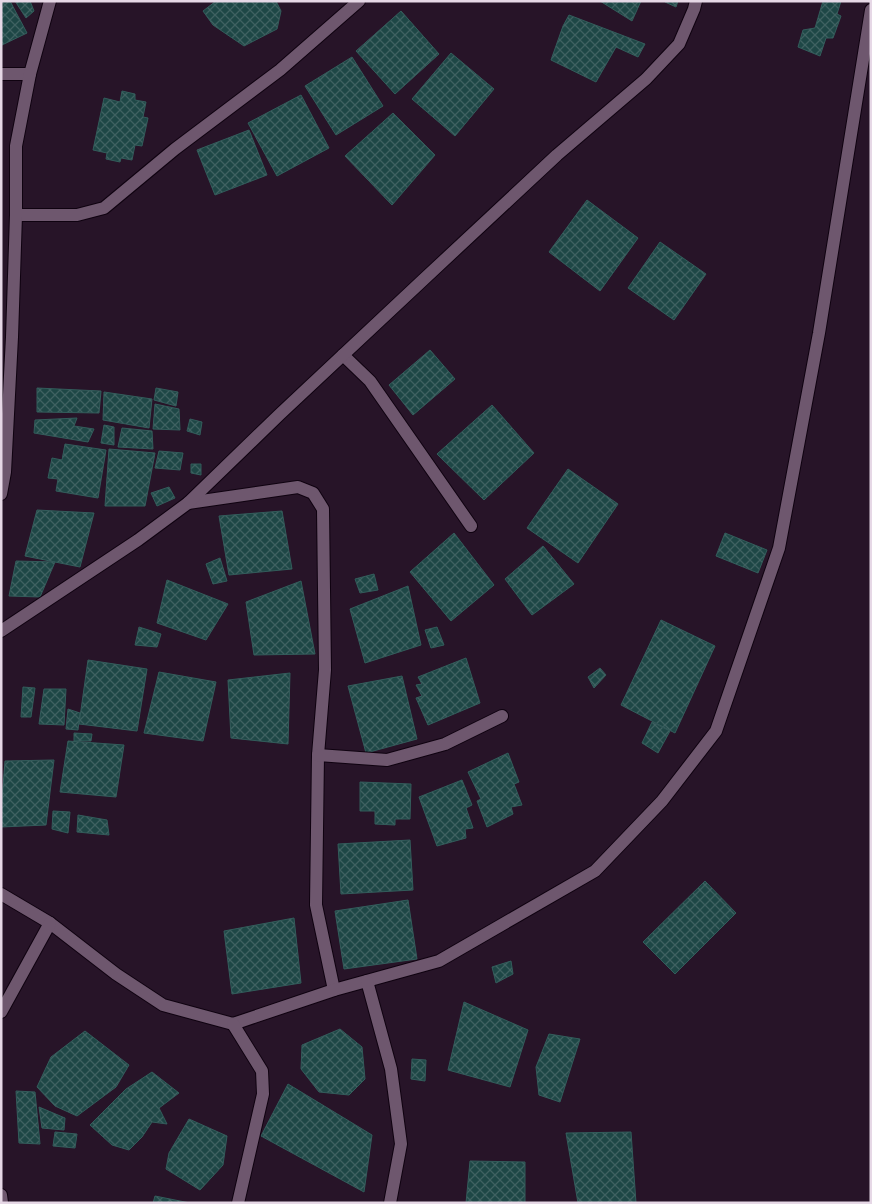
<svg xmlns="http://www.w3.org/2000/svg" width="872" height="1204" font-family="Spectral,serif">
<defs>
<pattern id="building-cross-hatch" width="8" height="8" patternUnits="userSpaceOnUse" patternTransform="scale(1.25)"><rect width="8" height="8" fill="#1e4746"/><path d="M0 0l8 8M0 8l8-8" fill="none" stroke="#3f6161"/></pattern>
</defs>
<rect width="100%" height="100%" fill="#271428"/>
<!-- building -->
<g fill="url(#building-cross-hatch)" stroke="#335c5b">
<polygon points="1,1 10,1 27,33 2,45 1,43"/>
<polygon points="15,1 30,1 34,11 26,18"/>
<polygon points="216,1 276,1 281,11 277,29 244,46 213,25 203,11"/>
<polygon points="600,1 641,1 632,21"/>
<polygon points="665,1 678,1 676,7 665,2"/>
<polygon points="823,1 841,1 837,14 841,16 833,38 826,38 820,56 798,47 803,30 815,28"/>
<polygon points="401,11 439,54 395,94 356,51"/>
<polygon points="569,15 645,44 638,57 616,47 596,82 551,60 563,26"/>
<polygon points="451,53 494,89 455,136 412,99"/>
<polygon points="352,57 383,106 336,135 305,86"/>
<polygon points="122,91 135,94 135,100 146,102 143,117 148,118 142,146 135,145 132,160 121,158 120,162 106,159 107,153 93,150 104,98 120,102"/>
<polygon points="301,95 329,148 277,176 248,123"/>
<polygon points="393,113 435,155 392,205 345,156"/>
<polygon points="249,130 267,175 215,195 197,150"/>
<polygon points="587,200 638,238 600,291 549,252"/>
<polygon points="660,242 706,274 674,320 628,288"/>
<polygon points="430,350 455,379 413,415 389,385"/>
<polygon points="37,388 101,391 99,413 37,412"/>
<polygon points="156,388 178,392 176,406 154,400"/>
<polygon points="104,392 152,399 149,428 103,420"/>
<polygon points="155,404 179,409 180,430 153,429"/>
<polygon points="492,405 534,453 484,500 437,454"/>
<polygon points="77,418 74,426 94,429 88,442 34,433 35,420"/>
<polygon points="190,419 202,422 200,435 187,431"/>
<polygon points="104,425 114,427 114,445 101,443"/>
<polygon points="122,428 152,431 153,449 118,447"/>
<polygon points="65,444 106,450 98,498 56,491 58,479 48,478 52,458 62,460"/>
<polygon points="109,449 155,453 145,506 105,506"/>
<polygon points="159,451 183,453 180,470 155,468"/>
<polygon points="191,464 201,464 201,475 191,473"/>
<polygon points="568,469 618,504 578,563 527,528"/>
<polygon points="169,487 175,498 157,506 151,493"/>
<polygon points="37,510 94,513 80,567 25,556"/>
<polygon points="282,511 292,569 229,575 219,516"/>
<polygon points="454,533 494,585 451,621 410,572"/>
<polygon points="725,533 767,550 758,573 716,556"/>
<polygon points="543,546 574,584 532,615 505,579"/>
<polygon points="220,558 227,581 213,584 206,564"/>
<polygon points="16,561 55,562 40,597 9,596"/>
<polygon points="374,574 378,590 360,593 355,579"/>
<polygon points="167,580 228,604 206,640 157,623"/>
<polygon points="301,581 315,654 254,655 246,602"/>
<polygon points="408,586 421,645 365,663 350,609"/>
<polygon points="661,620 715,646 675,733 621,705"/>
<polygon points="139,627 161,634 157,647 135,645"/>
<polygon points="437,627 444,645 431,648 425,630"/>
<polygon points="466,658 480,703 428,725 416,698 422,696 416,685 422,684 418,677"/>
<polygon points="88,660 147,669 137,731 79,724"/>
<polygon points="600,668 606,675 594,688 588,677"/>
<polygon points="159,672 216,682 203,741 144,733"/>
<polygon points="290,673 288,744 231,738 228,680"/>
<polygon points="402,676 417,739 366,753 348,686"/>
<polygon points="23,687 35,688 31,717 21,717"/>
<polygon points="44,689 66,689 64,725 39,724"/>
<polygon points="68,709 80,713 78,730 66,729"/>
<polygon points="652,722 670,731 658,753 642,743"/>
<polygon points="74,733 92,734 91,741 74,741"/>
<polygon points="68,741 124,745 116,797 60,792"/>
<polygon points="508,753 519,782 514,784 522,805 511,807 513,814 487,827 477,801 481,799 468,772"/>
<polygon points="54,760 46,825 1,827 1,811 5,761"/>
<polygon points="462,780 472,805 466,808 473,828 465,829 466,838 437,846 419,797"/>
<polygon points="360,782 411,784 410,819 395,819 395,825 375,824 375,811 360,811"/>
<polygon points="53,811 70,812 68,833 52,829"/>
<polygon points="78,815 107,820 109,835 77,832"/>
<polygon points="410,840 413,890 341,894 338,844"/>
<polygon points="705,881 736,913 675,974 643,942"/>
<polygon points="408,900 417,959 344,969 335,911"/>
<polygon points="294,918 301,983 232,994 224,931"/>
<polygon points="511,961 513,974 496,983 492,967"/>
<polygon points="464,1002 528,1030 510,1087 448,1070"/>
<polygon points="340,1029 362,1047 365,1079 349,1095 319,1092 301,1069 302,1045"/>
<polygon points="85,1031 129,1065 116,1087 77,1116 55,1106 37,1087 51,1057"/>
<polygon points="549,1034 580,1039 560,1102 539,1095 536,1067"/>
<polygon points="412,1059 426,1060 425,1081 411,1079"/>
<polygon points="152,1072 179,1093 159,1108 167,1124 152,1122 142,1137 129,1150 112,1145 90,1125 126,1089"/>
<polygon points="288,1084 372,1135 364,1192 261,1136"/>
<polygon points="16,1091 35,1092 40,1144 19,1143"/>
<polygon points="39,1107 65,1118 64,1130 42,1128"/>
<polygon points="189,1119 227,1136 223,1165 200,1190 166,1169 169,1153"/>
<polygon points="55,1132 77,1134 75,1148 53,1146"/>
<polygon points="631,1132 636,1203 578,1203 566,1133"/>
<polygon points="470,1161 525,1162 525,1203 466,1203"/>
<polygon points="155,1196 190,1203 153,1203"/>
</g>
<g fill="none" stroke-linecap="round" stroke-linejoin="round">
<!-- street casing -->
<g stroke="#0f0210" stroke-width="14">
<g id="street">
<polyline points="1,74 30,74"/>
<polyline points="16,215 77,215 104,208 175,149 280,70 359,1"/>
<polyline points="343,355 370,381 471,526"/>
<polyline points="1,494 5,472 12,337 16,215 16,146 30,74 50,1"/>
<polyline points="188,503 298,487 313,493 323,509 325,670 318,755 316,905 334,990"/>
<polyline points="1,631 138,540 188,503 280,414 423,280 557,155 646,79 679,44 694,9 696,1"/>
<polyline points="318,755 387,760 445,744 502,716"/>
<polyline points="1,894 50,923 116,974 163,1005 233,1024 334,990 439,961 595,871 662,801 716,731 779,548 819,333 871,10"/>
<polyline points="367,981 391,1069 401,1144 390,1203"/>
<polyline points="1,1012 50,923"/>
<polyline points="233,1024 262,1071 263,1094 238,1203"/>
<polyline points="1,1195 2,1203"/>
</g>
</g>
<!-- street -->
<use href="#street" stroke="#6e576e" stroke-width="12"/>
</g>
<!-- border -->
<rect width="872" height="1204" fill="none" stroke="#e6d8e6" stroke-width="5"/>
</svg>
